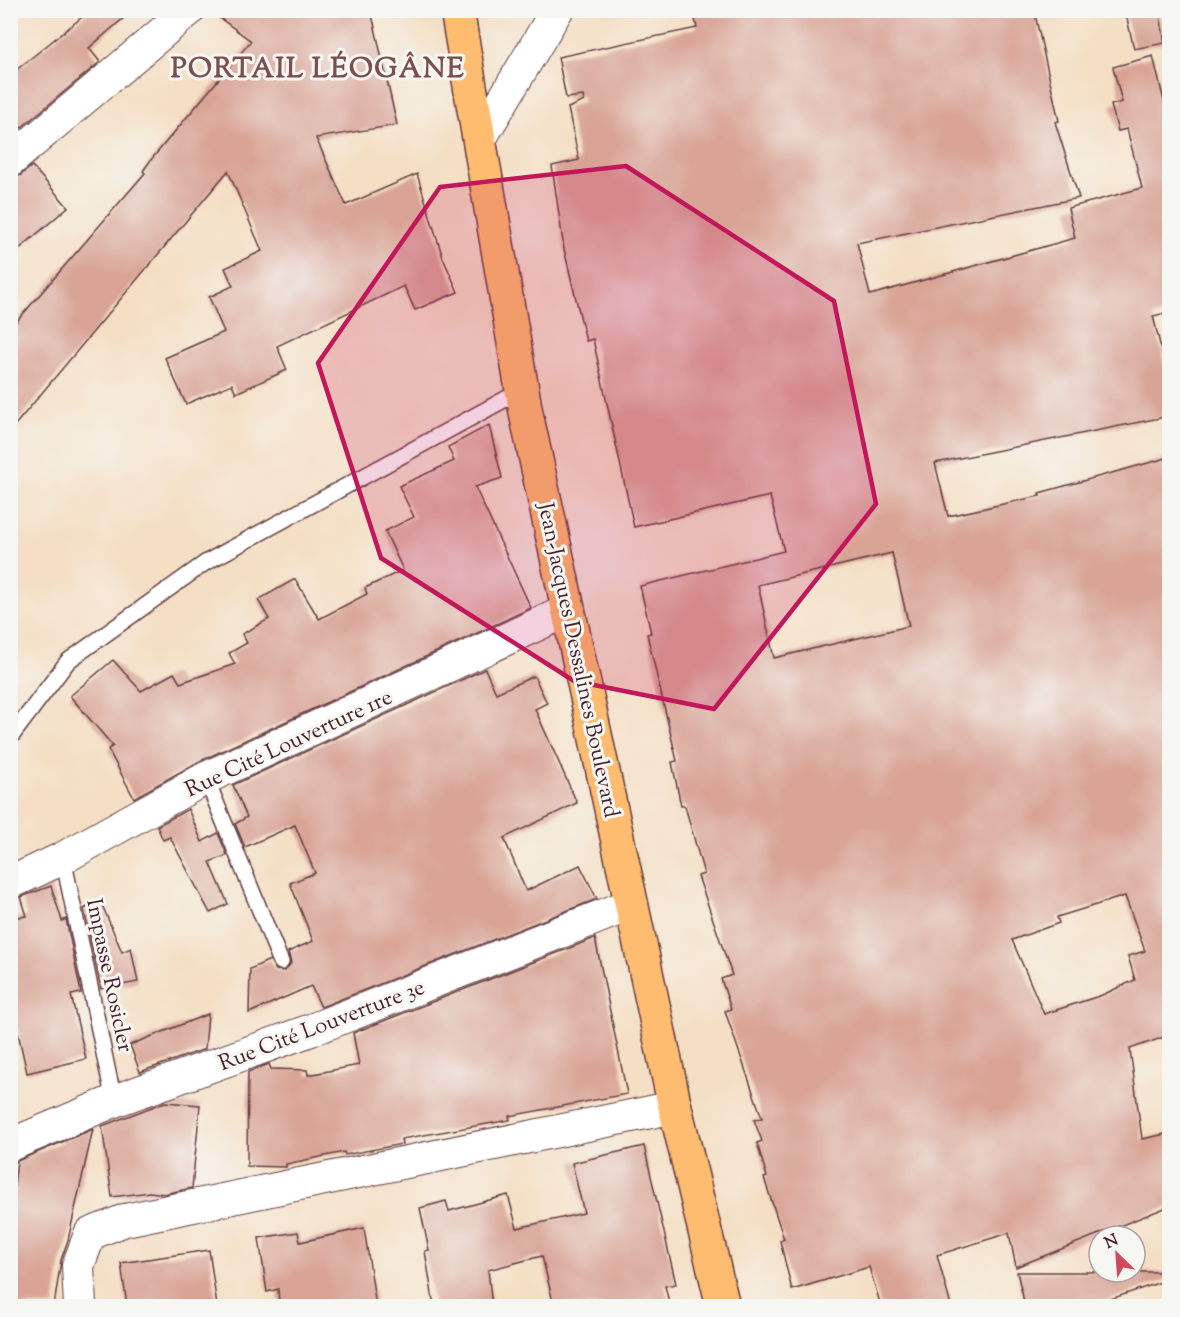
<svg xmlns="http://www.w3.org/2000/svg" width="1180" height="1317" font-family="'Sorts Mill Goudy',serif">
<rect width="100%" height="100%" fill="#f6f6f2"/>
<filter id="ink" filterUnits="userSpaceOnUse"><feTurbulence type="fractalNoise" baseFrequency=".0167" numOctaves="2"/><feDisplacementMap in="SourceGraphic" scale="12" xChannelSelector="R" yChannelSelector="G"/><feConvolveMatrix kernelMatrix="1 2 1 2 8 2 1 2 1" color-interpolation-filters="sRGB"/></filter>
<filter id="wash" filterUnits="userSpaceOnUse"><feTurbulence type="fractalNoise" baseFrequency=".008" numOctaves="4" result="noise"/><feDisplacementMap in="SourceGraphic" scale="24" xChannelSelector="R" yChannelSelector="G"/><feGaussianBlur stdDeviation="1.35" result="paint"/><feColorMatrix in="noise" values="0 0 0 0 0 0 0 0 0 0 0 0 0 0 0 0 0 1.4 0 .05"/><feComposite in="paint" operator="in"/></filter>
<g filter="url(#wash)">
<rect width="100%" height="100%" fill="#f4dfc4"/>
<g id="blocks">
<!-- building -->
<g fill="#d9a496" fill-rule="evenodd">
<polygon points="91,10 133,10 89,48 100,62 10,137 10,75"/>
<polygon points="209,10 371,10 397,125 316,138 346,205 417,174 443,258 458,292 415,310 404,286 277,346 287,370 236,393 232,384 186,404 165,358 224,332 209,297 233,286 225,268 262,251 228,171 10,431 10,329 145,173 143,171 150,161 251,41"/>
<path d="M693,10H1034L1059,121L1055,122L1079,198L857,243L870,295L1075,238L1068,208L1142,188L1127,129L1118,131L1111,105L1122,102L1113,67L1153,56L1165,105L1170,104V312L1153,316L1170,385V416L935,463L948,516L1040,496L1039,493L1170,457V1035L1130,1049L1142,1139L1170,1133V1206L1016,1267L1009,1233L937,1255L951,1306H881L869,1267L792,1290L780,1241L784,1239L764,1178L767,1177L757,1143L762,1141L754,1120L762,1118L725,1011L731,1009L721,979L732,975L698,876L704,874L685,806H681L672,762L677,761L647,634L651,633L640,586L784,551L770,496L634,527L593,339L586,341L564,249L552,166L579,160L568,108L584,101L583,96L566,98L558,57L697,28ZM892,553L909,626L774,658L758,585ZM1125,896L1145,951L1128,956L1135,980L1102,995L1044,1014L1012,940L1059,923L1057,917Z"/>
<polygon points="1125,10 1159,10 1165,43 1134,49"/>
<polygon points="32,166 68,207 10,257 10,179 21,175"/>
<polygon points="489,425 502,478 475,487 531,608 198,762 134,798 108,749 113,746 70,696 113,660 141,691 174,673 180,683 235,664 229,653 247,643 242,634 269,619 258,600 295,579 319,619 367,594 365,588 403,570 385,531 414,517 399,486 454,461 448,447"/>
<polygon points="485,669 496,693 534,676 547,703 535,709 577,803 504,838 526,891 580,865 597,899 321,1007 311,986 249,1013 250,969 270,960 276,970 285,971 291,963 288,952 313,941 290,883 315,873 295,825 245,847 235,824 247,817 233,785"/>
<polygon points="188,809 202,842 218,833 227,855 210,862 228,904 210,913 170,837 163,840 157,826"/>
<polygon points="51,886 62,921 66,919 81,993 71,995 86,1059 27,1073 17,1028 10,1030 10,918 27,916 21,897"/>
<polygon points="100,900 122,952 131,948 138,982 101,989 84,909"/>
<polygon points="595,938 627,1094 509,1116 510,1120 401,1139 402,1144 345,1155 344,1152 286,1164 286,1167 247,1166 248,1072 269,1064 271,1069 307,1070 308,1075 359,1065 353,1033"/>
<polygon points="208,1014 205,1049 140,1072 130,1045"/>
<polygon points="165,1102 200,1105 192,1188 164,1194 150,1192 112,1197 102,1126"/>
<polygon points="93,1129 68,1240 61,1260 54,1306 10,1306 10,1219 17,1161"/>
<polygon points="644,1146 676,1284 665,1286 670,1306 554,1306 542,1256 488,1270 492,1306 434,1306 425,1251 429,1250 420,1208 446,1201 449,1211 508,1195 517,1228 584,1213 572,1163"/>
<polygon points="364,1228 376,1306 279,1306 278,1289 267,1292 259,1238 298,1232 300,1242"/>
<polygon points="209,1250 217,1306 127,1306 121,1263"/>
<polygon points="1017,1272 1170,1272 1170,1279 1090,1306 1025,1306"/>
</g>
</g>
</g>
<g filter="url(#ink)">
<use href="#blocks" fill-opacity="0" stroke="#643c42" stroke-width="1.5"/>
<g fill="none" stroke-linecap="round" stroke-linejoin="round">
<!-- lane casing -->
<g stroke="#643c42" stroke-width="18">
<g id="lane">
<polyline points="10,738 68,661 205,563 522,390"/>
<polyline points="206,778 281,962"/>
<polyline points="63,858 114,1101"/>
</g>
</g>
<!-- street casing -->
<g stroke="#643c42" stroke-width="34">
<g id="street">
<polyline points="480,139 557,10"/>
<polyline points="10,161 189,10"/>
<polyline points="10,883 63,858 206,778 569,610"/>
<polyline points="10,1145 114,1101 311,1030 632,904"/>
<polyline points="80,1306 78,1266 90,1234 125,1220 675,1107"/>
</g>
</g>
<!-- primary casing -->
<g stroke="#643c42" stroke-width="36">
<polyline id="primary" points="457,10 526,413 675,1107 723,1306"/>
</g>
<!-- lane -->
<use href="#lane" stroke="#fff" stroke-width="15"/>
<!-- street -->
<use href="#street" stroke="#fff" stroke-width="32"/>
<!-- primary -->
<use href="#primary" stroke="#febc70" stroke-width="33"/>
</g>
</g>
<!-- marked area -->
<path fill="#c2185b" fill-opacity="0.2" stroke="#c2185b" stroke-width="4.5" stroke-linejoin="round" d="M626,166L834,301L876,504L714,709L574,681L381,558L318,363L440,187Z"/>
<g text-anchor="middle" stroke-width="6" stroke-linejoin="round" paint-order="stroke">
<!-- street labels -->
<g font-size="22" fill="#4a1f2b" stroke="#f6f6f2">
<text transform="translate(580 660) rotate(78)" y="8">Jean-Jacques Dessalines Boulevard</text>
<text transform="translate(288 742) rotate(-25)" y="8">Rue Cité Louverture 1re</text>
<text transform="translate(111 975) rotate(78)" y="8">Impasse Rosicler</text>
<text transform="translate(321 1024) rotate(-21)" y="8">Rue Cité Louverture 3e</text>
</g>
<!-- district labels -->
<g font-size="28" font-weight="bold" letter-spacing="1.5" fill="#7c4e50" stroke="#f6f6f2">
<text x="318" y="77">PORTAIL LÉOGÂNE</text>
</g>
</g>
<!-- margin -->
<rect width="1180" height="1317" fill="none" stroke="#f6f6f2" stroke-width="36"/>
<!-- north arrow -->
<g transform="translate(1117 1254) rotate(335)"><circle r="28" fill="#f6f6f2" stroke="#b1a0a2" stroke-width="1.5"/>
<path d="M0-4.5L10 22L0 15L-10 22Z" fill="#d1495b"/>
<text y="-9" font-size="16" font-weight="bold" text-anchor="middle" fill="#4a1f2b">N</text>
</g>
</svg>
